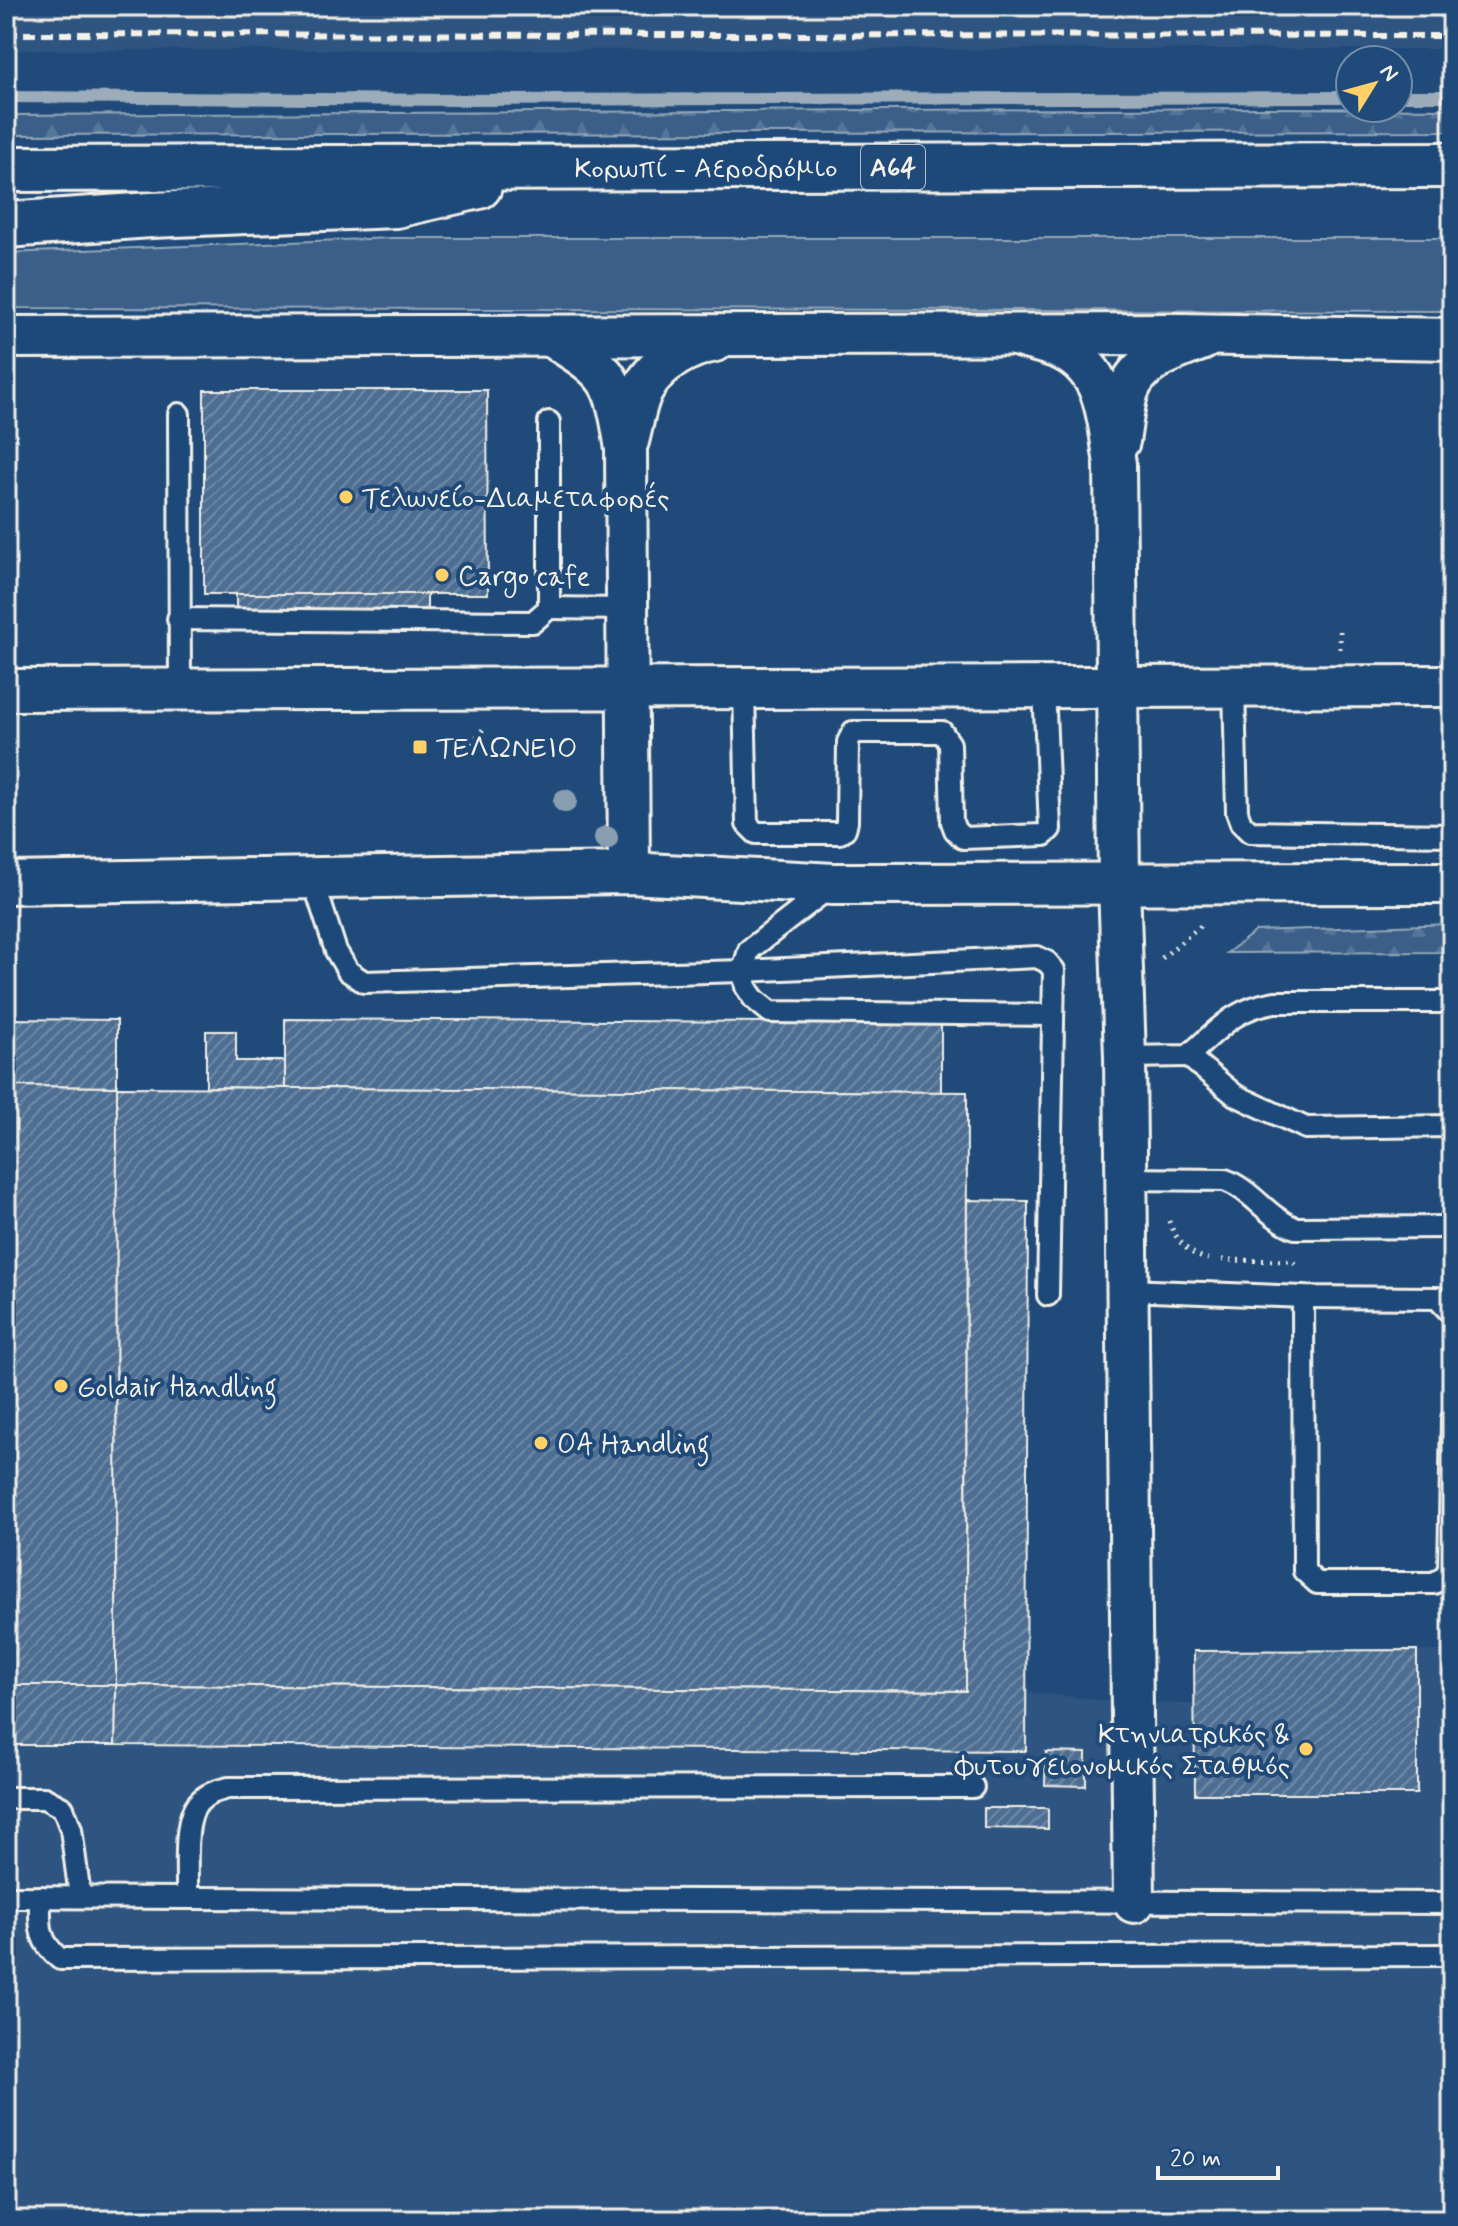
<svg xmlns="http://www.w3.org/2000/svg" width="1458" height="2226" font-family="Mynerve,sans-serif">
<defs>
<pattern id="forest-firs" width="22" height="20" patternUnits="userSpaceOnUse" patternTransform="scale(2)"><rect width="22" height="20" fill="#3a5f88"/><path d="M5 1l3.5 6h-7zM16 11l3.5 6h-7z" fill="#577699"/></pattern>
<pattern id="building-hatch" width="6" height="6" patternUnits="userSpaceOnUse" patternTransform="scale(2)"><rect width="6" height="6" fill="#4d6e92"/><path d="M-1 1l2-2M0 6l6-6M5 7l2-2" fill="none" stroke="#708aa6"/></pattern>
</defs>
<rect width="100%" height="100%" fill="#1f4a7a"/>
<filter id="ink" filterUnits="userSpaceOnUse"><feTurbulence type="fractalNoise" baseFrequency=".0125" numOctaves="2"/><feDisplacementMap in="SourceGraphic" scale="16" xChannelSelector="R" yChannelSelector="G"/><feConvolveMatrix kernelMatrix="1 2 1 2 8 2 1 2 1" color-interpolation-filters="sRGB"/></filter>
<g filter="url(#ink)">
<!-- built -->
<g fill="#2d5581">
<polygon points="6,6 1452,6 1452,49 6,50"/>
<polygon points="1194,1651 1452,1651 1452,2220 6,2220 6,1685 966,1691 1026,1692 1131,1703 1194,1704"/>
</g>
<!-- grass -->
<polygon fill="#3a5f88" stroke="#97a8b8" stroke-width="2" points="392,238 1452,238 1452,311 6,308 6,253"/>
<!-- forest -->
<g fill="url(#forest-firs)" stroke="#97a8b8" stroke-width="2">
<polygon points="1266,108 1452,109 1452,131 6,135 6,115"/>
<polygon points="1452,924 1452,952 1227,953 1256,931"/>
</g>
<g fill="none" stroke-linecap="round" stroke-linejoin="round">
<!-- stream -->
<g stroke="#9cacbb" stroke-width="12">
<polyline points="1398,96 1452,96"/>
<polyline points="6,97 462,100 1350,97"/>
</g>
</g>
<!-- building -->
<g fill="url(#building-hatch)" stroke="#f4f1e8" stroke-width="2">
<polygon points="204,390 487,390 488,594 204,594"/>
<rect x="236" y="594" width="191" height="22"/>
<polygon points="6,1019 117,1020 117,1087 6,1086"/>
<polygon points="285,1019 941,1023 941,1092 285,1088"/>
<polygon points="206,1031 236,1031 236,1061 285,1061 285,1088 206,1087"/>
<polygon points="6,1086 117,1087 116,1685 6,1685"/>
<polygon points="117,1087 967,1092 966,1691 116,1685"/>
<polygon points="967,1200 1028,1201 1026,1751 115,1745 116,1685 966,1691"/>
<polygon points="1417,1650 1417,1794 1195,1794 1194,1651"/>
<polygon points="6,1685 116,1685 115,1745 6,1745"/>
<polygon points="1046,1752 1086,1753 1086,1786 1045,1785"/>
<polygon points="984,1808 1048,1808 1048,1829 984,1828"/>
</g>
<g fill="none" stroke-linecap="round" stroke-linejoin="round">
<!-- lane casing -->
<g stroke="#f4f1e8" stroke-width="26">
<g id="lane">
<polyline points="179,414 180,689"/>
<polyline points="549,608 627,609"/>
<polyline points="178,619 533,622 549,608 549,422"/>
<polyline points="1234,686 1237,812 1241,823 1250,832 1452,835"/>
<polyline points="744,688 747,824 756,833 840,833 845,829 847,822 848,742 853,732 942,732 950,744 952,822 955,830 963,838 1044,835 1050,829 1044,687"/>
<polyline points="312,877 336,951 348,971 364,982 743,971 1037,957 1047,962 1054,970 1048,1295"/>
<polyline points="830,887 749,950 743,971 746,987 754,999 770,1012 1053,1015"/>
<polyline points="1188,1056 1235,1095 1306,1128 1452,1126"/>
<path d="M1125,1057L1188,1056C1219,1029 1233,1009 1275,1002H1452"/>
<path d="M1126,1179L1225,1180C1252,1190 1267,1217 1295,1228L1452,1227"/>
<polyline points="1127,1290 1303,1297 1437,1298 1452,1314"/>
<polyline points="1303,1297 1304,1571 1317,1583 1434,1583 1444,1577 1449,1569 1452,1419"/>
<polyline points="6,1798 44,1798 63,1808 71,1829 80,1896"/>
<path d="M6,1897L187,1898C188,1873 182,1819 199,1802C207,1793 217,1791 228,1788L973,1787"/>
<path d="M40,1897C40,1925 37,1940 60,1959L1452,1955"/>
<polyline points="187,1898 1452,1903"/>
</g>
</g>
<!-- street casing -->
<g stroke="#f4f1e8" stroke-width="46">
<g id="street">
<path d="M1015,335C1030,340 1048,343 1063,350C1108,372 1108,421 1115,464L1119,884L1125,1057L1134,1902"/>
<path d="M551,336C612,373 615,379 626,449L629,873"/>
<polyline points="6,337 1179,334 1452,339"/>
<path d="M628,441C633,424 635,402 644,387C658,362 688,346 715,341"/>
<path d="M1119,441C1122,425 1123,406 1128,391C1139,360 1175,350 1203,339"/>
<polyline points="6,690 1452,686"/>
<polyline points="6,883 629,873 834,884 1452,883"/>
</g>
</g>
<!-- highway casing -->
<g stroke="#f4f1e8" stroke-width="50">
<g id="highway">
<path id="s1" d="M6,169L1452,165"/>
<polyline points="6,225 151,215 396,205 479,186"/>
</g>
</g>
<!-- path -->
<g stroke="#f4f1e8" stroke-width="5" stroke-dasharray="2 6" stroke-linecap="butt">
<polyline points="1340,649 1340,626"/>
<polyline points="472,744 484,728"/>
<polyline points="1162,958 1204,923"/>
<path d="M1169,1221C1175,1239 1188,1255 1208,1259"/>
<polyline points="1222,1260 1291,1261 1298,1266"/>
</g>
<!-- lane -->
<use href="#lane" stroke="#1f4a7a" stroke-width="20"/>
<!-- street -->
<use href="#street" stroke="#1f4a7a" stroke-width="40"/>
<!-- highway -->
<use href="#highway" stroke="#1f4a7a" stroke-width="44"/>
<!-- rail -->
<polyline stroke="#f4f1e8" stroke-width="6" stroke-dasharray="12 6" stroke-linecap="butt" points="6,34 1452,36"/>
</g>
<!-- trees -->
<g fill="#8a9eb1">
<circle cx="565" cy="801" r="12"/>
<circle cx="606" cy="838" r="12"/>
</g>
</g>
<!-- markers -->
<g fill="#ffd166" stroke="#1f4a7a" stroke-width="3">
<circle cx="346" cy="497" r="8"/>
<circle cx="442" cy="575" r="8"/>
<rect x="412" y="739" width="16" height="16" rx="4"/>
<circle cx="61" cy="1386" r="8"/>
<circle cx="541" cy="1443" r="8"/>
<circle cx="1306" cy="1749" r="8"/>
</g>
<g text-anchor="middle" stroke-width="8" stroke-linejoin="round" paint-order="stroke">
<!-- shield labels -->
<rect fill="#1f4a7a" stroke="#b4bfc7" stroke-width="2" x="861" y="145" width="64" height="44" rx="6"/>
<g font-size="26" font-weight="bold" fill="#f4f1e8">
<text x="893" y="176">Α64</text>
</g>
<!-- street labels -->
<g font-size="28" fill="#f4f1e8" stroke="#1f4a7a">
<text dy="10" stroke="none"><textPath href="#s1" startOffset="700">Κορωπί - Αεροδρόμιο</textPath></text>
</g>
<!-- poi labels -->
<g font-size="28" fill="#f4f1e8" stroke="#1f4a7a" text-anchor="start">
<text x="362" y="507">Τελωνείο-Διαμεταφορές</text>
<text x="458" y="585">Cargo cafe</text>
<text x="436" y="757">ΤΕΛΩΝΕΙΟ</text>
<text x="77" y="1396">Goldair Handling</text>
<text x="557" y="1453">OA Handling</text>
<text x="1290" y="1743" text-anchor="end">Κτηνιατρικός &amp;<tspan x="1290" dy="32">Φυτουγειονομικός Σταθμός</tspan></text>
</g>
</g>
<!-- margin -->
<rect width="1458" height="2226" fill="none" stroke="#1f4a7a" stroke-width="32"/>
<rect x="16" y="16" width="1426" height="2194" fill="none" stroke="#f4f1e8" stroke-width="3" filter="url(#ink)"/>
<!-- north arrow -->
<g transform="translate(1374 84) rotate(53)"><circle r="38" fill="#1f4a7a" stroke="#748da6" stroke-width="2"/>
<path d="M0-6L14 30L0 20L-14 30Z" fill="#ffd166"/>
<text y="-12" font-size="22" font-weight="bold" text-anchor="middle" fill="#f4f1e8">N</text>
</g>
<!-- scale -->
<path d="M1158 2166v12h120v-12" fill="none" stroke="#f4f1e8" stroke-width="4"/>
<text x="1170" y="2166" font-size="24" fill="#f4f1e8" stroke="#1f4a7a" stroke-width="6" paint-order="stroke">20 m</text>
</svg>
